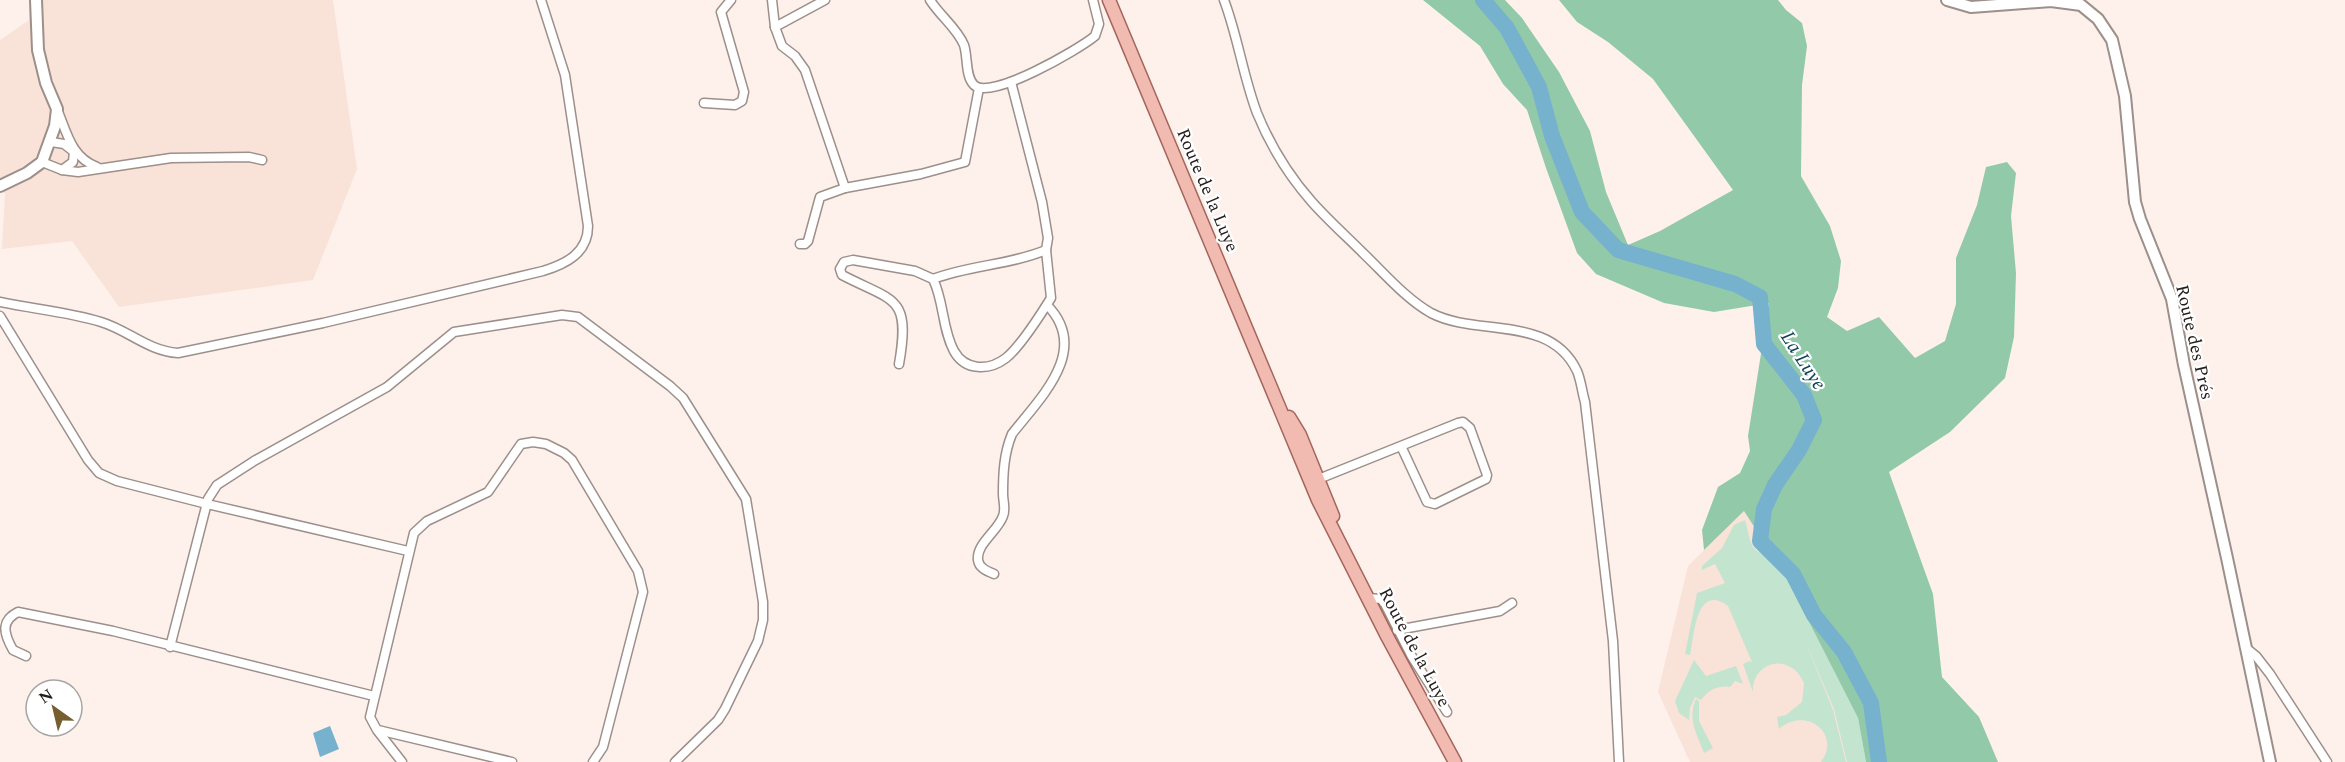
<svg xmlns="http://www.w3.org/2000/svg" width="2345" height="762" font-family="Spectral,serif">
<rect width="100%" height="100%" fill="#fef1ec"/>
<!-- built -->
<g fill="#f9e2d8">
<polygon points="29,0 333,0 357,169 313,280 119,307 72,241 2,249 5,194 0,186 0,40 29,20"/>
<polygon points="1744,511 1784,573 1858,718 1866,762 1690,762 1658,692 1688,566"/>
</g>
<!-- green -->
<g fill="#c3e5d0">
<path d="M1745,520C1752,544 1748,551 1774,558L1784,573L1858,718L1866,762H1847L1834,709L1805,641L1833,710L1846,762H1821C1842,733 1805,706 1779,729L1777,717L1786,715L1802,702L1804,683C1801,678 1798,671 1792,668C1773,655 1751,672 1753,692L1743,664L1749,661L1752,662L1728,606C1696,582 1694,636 1690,655L1685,654L1697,593L1725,583L1715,564L1702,570V566L1722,548L1734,525Z"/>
<path d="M1694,660L1706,676L1736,666L1743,684L1735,681L1730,687C1718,685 1708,690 1701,700L1695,697L1690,708L1689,720L1679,713L1675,701Z"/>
<path d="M1696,699L1699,701V721L1713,748L1704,753C1697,734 1687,719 1696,699Z"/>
</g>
<!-- forest -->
<polygon fill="#92caa9" points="1423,0 1505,0 1522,18 1559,72 1590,131 1606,192 1628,245 1660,231 1733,190 1653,79 1608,42 1577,22 1559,0 1778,0 1786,10 1802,23 1807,46 1802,85 1801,176 1830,226 1841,261 1838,288 1827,317 1847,331 1879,317 1915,358 1945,341 1956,304 1956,258 1977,205 1986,167 2007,162 2016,173 2011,216 2016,273 2014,337 2005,378 1950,432 1889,472 1933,594 1942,677 1979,717 1998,762 1866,762 1858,718 1784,573 1744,511 1704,550 1702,530 1718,487 1740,473 1750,451 1748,436 1769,303 1714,312 1664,303 1596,274 1577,253 1546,168 1527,110 1503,84 1480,46"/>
<!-- water -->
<polygon fill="#76b1ce" points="330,726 339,749 320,757 313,733"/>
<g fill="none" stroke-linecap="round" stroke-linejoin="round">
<!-- river -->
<polyline stroke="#76b1ce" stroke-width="16" points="1483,0 1507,28 1539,87 1552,136 1582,212 1618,250 1735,284 1760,297 1764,344 1804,395 1814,420 1799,450 1775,485 1764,509 1760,541 1793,574 1814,615 1844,652 1871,703 1879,762"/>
<!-- minor casing -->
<g stroke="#9d8f89" stroke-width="11">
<g id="minor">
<polyline points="772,0 775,27"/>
<polyline points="825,0 775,27 782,46 795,56 805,70 845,188 921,174 965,162 979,88"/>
<path d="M930,0C940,16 957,28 964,45C968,57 965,76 974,85C990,101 1078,50 1095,36L1099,24L1093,0"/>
<path d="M1224,0C1238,37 1243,76 1257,113C1270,145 1289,176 1312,202C1328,220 1346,236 1363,253C1384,273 1406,299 1431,313C1477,337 1550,314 1577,371C1581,380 1582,392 1585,402L1613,641L1619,762"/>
<polyline points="704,103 735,105 742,101 744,92 721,12 731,0"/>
<path d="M57,109C67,133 71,157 97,167"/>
<polyline points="51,142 64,144 73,151"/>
<polyline points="42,162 62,170 78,172 171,158 249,157 262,160"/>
<polyline points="62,170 73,162 74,151"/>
<polyline points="800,244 805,244 808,241 820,197 845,188"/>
<path d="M933,279C970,265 1010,265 1046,250"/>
<path d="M0,302C33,309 69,312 101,322C128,330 148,351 178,353L323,323L543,271C566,264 588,253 588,226L565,75L541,0"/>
<polyline points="0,316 88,460 99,473 117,481 207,504 408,551"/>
<path d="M899,364C911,295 894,302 842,275L840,269L844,262L853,260L915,271L933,279C944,301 942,329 954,351C965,371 989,371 1006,358C1020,347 1041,314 1051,298L1046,250L1048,238L1042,202L1011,82"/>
<polyline points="1314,481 1326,476 1458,423 1463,422 1470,428 1487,475 1486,479 1435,504 1427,502 1401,446"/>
<path d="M994,574C987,571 979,568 978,560C976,544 998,531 1003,516C1006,509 1003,501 1003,494C1003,473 1004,453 1012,434C1041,397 1091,350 1047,305"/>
<polyline points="1368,598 1381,599 1385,604 1411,655 1447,712"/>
<polyline points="1397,630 1500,611 1512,603"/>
<polyline points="170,647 208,499 217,485 254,461 387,387 454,332 562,315 578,317 670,386 683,398 746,499 763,602 763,620 758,641 725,709 718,720 675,762"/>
<polyline points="2245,647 2256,656 2270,674 2327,762"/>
<path d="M26,656L13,650C4,634 0,621 18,612L113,631L374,696"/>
<polyline points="378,730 512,762"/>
<polyline points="402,762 377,730 370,717 414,533 427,521 488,492 521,444 533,442 546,444 564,453 572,460 638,571 643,592 603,747 593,762"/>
</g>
</g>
<!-- tertiary casing -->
<g stroke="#9d8f89" stroke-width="14">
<g id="tertiary">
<polyline points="1947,0 1971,7 2051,1 2081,5 2098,19 2112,40 2125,96 2135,202 2140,219 2172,299 2184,365 2227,558 2270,762"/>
<polyline points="0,186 27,173 42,162 55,126 57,109 46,83 38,50 36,0"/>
</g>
</g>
<!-- primary casing -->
<g stroke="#a4665b" stroke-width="15">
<g id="primary">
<polyline points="1109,0 1318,500 1388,638 1455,762"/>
<polyline points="1289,417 1300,435 1333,516"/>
</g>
</g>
<!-- minor -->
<use href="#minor" stroke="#fff" stroke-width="8"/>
<!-- tertiary -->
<use href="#tertiary" stroke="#fff" stroke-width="10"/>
<!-- primary -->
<use href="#primary" stroke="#f2bbb1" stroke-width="12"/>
</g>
<g text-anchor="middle" stroke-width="4.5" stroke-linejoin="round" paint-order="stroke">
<!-- street labels -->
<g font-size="18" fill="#231d1b" stroke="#fff">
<text transform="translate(1208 190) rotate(67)" y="6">Route de la Luye</text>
<text transform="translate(2195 342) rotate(77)" y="6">Route des Prés</text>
<text transform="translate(1415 647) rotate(62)" y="6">Route de la Luye</text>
</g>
<!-- water labels -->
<g font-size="20" font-style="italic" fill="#0e4156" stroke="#fff">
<text transform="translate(1804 360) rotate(57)" y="7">La Luye</text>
</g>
</g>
<!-- north arrow -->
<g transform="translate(54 708) rotate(326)"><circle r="28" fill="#ffffff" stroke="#a7a5a4" stroke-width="1.5"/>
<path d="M0-4.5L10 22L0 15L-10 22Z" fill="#765e2f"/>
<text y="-9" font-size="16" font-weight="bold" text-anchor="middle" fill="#231d1b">N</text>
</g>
</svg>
